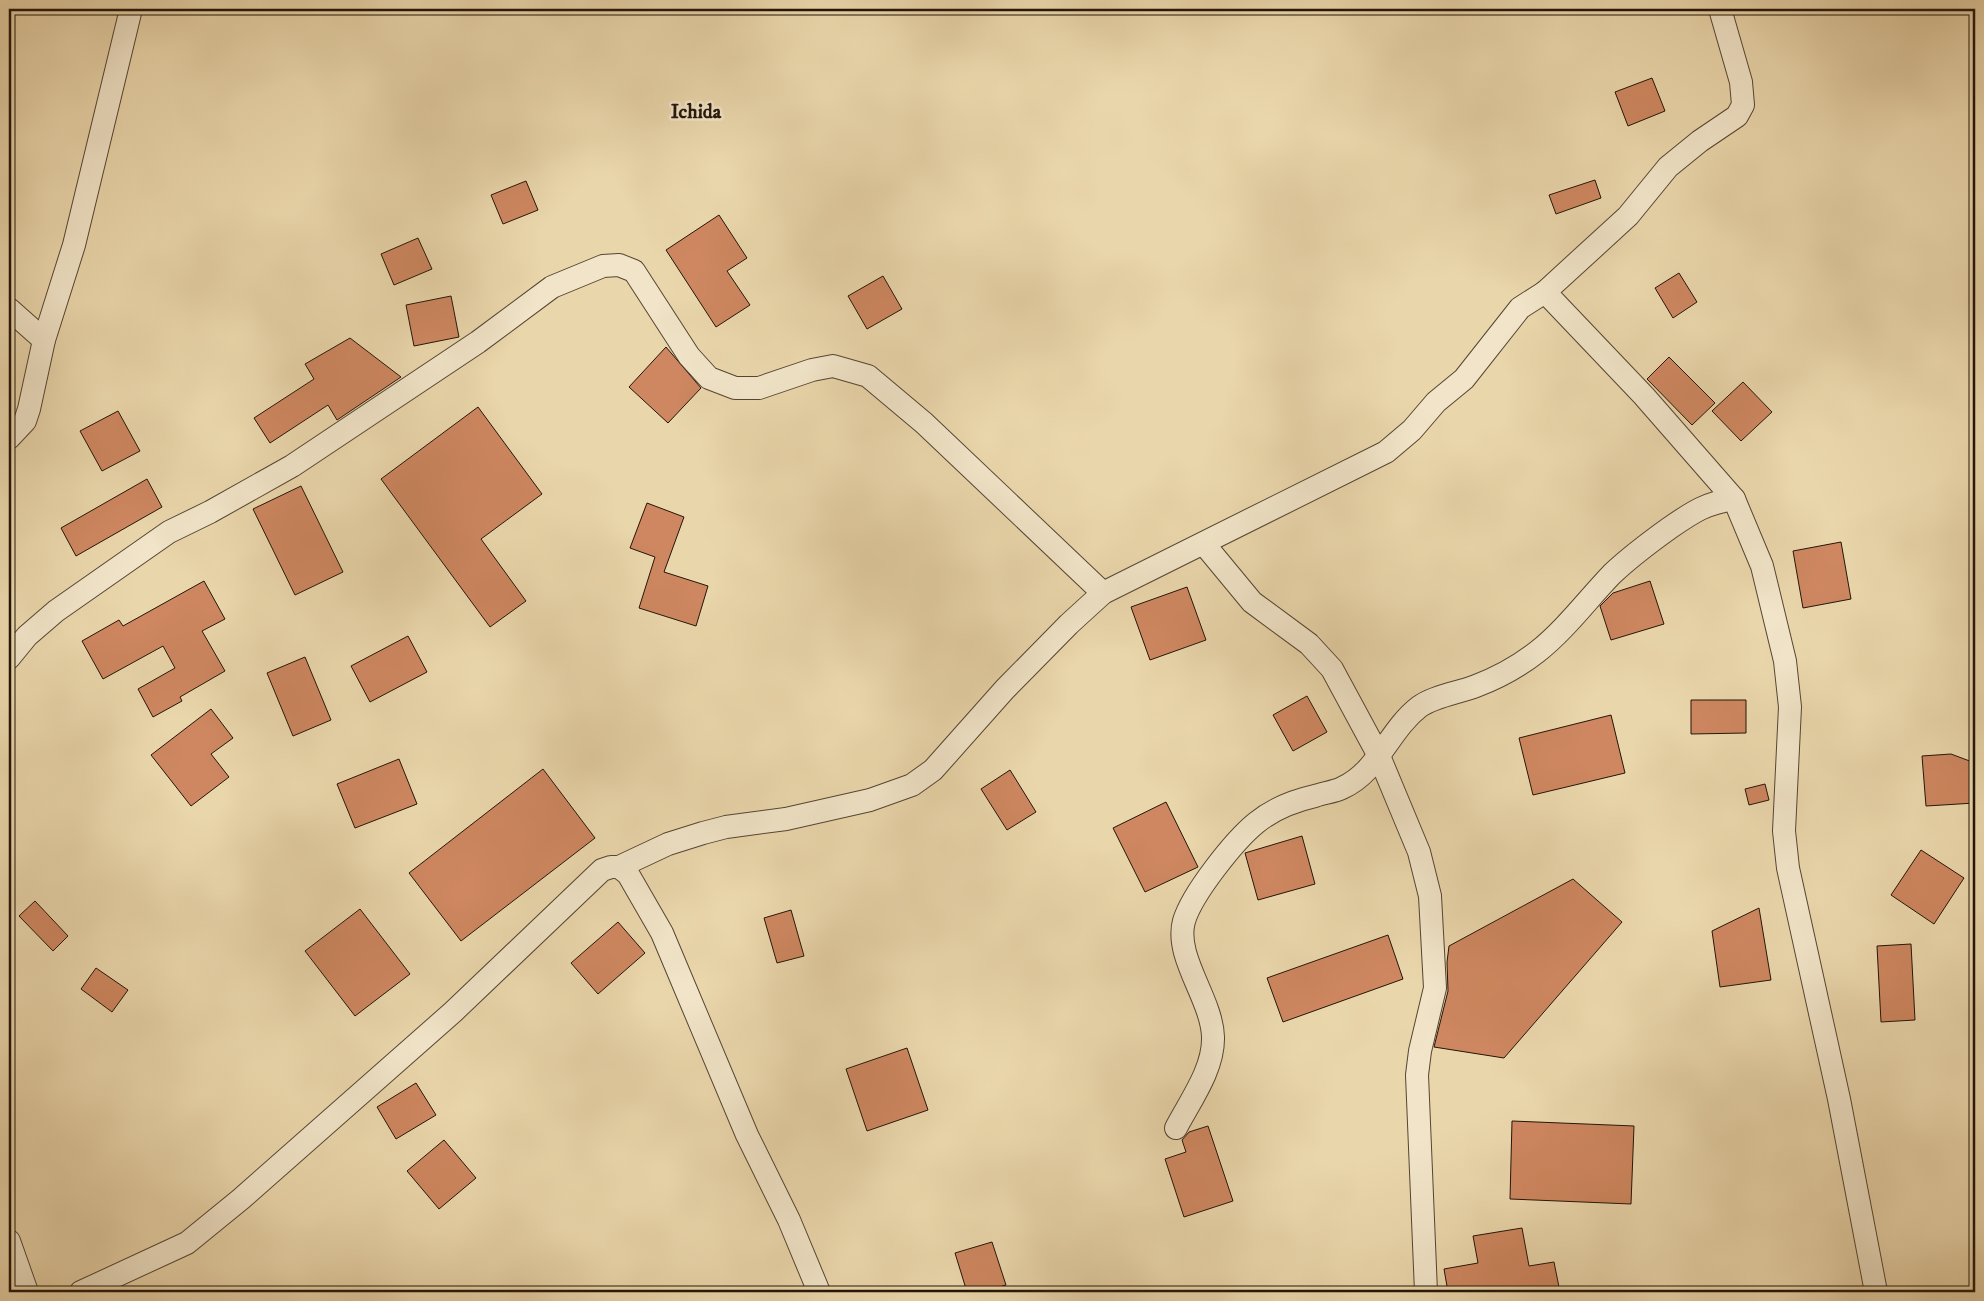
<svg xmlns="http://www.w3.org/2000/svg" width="1984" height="1301" font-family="'IM FELL DW Pica',serif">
<rect width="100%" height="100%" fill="#ead6ab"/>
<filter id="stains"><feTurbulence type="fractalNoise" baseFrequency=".004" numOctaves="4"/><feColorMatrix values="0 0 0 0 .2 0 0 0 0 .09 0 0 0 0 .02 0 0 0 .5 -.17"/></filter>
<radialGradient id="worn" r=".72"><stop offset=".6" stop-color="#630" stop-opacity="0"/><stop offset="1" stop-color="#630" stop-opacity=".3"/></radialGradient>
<!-- building -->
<g fill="#ce8760" stroke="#231509">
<polygon points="1652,78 1665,111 1628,126 1615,92"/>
<polygon points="1595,180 1601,198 1556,214 1549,195"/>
<polygon points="526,181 538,210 503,224 491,195"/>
<polygon points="719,215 747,258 727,271 750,305 716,327 666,250"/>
<polygon points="418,238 432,269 394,285 381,254"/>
<polygon points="1679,273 1697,302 1673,318 1655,288"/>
<polygon points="883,276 902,309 867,329 848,296"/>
<polygon points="451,296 459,337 414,346 406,305"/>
<polygon points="350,338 401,377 337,420 328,405 270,443 254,418 314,379 305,364"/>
<polygon points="666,347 701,388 668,423 629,387"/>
<polygon points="1669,357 1715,403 1692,425 1647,379"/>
<polygon points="1743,382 1772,412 1741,441 1712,411"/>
<polygon points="478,407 542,494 481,539 526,601 490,627 381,479"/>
<polygon points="118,411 140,451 102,471 80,431"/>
<polygon points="147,479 162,507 76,556 61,528"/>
<polygon points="301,486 343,572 295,595 253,509"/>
<polygon points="647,503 684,517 664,572 708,586 696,626 639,608 655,557 630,548"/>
<polygon points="1841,542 1851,599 1803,608 1793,551"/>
<polygon points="204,581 225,619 202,631 225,671 180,697 182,701 153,717 138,689 175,668 163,646 103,679 82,641 119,620 123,626"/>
<polygon points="1650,581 1664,624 1611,640 1600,606 1613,593"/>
<polygon points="1187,587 1206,640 1150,660 1131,607"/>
<polygon points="408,636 427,672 370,702 351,666"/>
<polygon points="305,657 331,720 293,736 267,673"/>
<polygon points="1307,696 1327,732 1293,751 1273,715"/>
<polygon points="1691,700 1746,700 1746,733 1691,734"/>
<polygon points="211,709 233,738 211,754 229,777 191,806 151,755"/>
<polygon points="1611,715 1625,773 1533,795 1519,738"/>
<polygon points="1951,754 1975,763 1975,803 1926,806 1922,756"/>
<polygon points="399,759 417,804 355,828 337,784"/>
<polygon points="543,769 595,838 461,941 409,873"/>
<polygon points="1010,770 1036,812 1007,830 981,789"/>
<polygon points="1765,784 1769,800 1749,805 1745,789"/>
<polygon points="1166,802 1198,867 1145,892 1113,828"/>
<polygon points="1302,836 1315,884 1258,900 1245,853"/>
<polygon points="1921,850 1964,878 1934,924 1891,895"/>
<polygon points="1573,879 1622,922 1504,1058 1434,1047 1448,991 1447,962 1449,946"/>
<polygon points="35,901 68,936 53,951 19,916"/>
<polygon points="1759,908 1771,980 1720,987 1712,931"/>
<polygon points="360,909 410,974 355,1016 305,951"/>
<polygon points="791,910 804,956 777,963 764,918"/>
<polygon points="618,922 645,953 598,994 571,963"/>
<polygon points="1388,935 1403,979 1283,1022 1267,978"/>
<polygon points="1911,944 1915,1020 1881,1022 1877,946"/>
<polygon points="96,968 128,990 112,1012 81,989"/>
<polygon points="907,1048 928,1110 867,1131 846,1069"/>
<polygon points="416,1083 436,1115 396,1139 377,1107"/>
<polygon points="1512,1121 1634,1126 1631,1204 1510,1199"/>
<polygon points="1208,1126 1233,1201 1184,1217 1165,1159 1186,1152 1182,1140 1189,1132"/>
<polygon points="444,1140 476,1178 439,1209 407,1171"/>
<polygon points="1522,1228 1529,1266 1554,1262 1560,1292 1448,1292 1444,1269 1478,1263 1473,1236"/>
<polygon points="992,1242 1006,1285 982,1292 967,1292 955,1253"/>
</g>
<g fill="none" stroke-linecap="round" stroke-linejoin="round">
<!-- minor casing -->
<g stroke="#554532" stroke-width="24">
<g id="minor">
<polyline points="1545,292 1644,396 1734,499 1762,566 1785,661 1790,707 1784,831 1788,868 1839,1099 1876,1292"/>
<polyline points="9,309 44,340"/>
<polyline points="9,438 25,421 29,409 44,340 74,245 131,9"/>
<polyline points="1204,544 1252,602 1309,644 1332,669 1379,756 1419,852 1430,896 1435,988 1420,1051 1417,1075 1426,1292"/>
<polyline points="9,658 27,636 56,611 169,532 210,512 292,466 478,342 552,287 603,266 619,265 634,271 689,356 709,378 735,388 759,388 812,370 833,366 868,376 924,423 1103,593"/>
<polyline points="619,867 628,874 662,933 747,1135 789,1220 819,1292"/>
<path d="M1176,1128C1190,1101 1214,1069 1213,1037C1212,999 1174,957 1184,921C1192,894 1234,841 1256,823C1273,809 1293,801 1315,796C1323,793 1334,792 1342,788C1378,772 1389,730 1419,707C1434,696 1458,693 1476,686C1497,678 1519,666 1537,652C1565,630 1587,600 1612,574C1630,557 1650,542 1671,527C1693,512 1706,503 1734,499"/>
<polyline points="9,1241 27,1292"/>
<polyline points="81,1292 187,1243 241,1199 453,1012 602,870 611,867 619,867 668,844 703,833 726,827 786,819 870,800 912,785 933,770 1005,689 1069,624 1103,593 1386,452 1412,430 1436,402 1464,379 1520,308 1545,292 1628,216 1668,167 1700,141 1737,116 1743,105 1741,82 1720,9"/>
</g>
</g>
<!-- minor -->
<use href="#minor" stroke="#f1e4c8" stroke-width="22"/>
</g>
<g text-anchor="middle" stroke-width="5" stroke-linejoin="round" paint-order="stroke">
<!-- quarter labels -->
<g font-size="20" font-weight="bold" fill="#231509" stroke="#f1e4c8">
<text x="696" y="118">Ichida</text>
</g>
</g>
<!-- margin -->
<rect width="1984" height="1301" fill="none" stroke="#ead6ab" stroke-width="30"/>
<rect x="10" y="10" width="1964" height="1281" fill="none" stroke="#231509" stroke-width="2.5"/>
<rect x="15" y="15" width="1954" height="1271" fill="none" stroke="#231509"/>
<rect width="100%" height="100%" filter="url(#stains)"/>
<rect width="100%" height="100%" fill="url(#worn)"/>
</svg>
